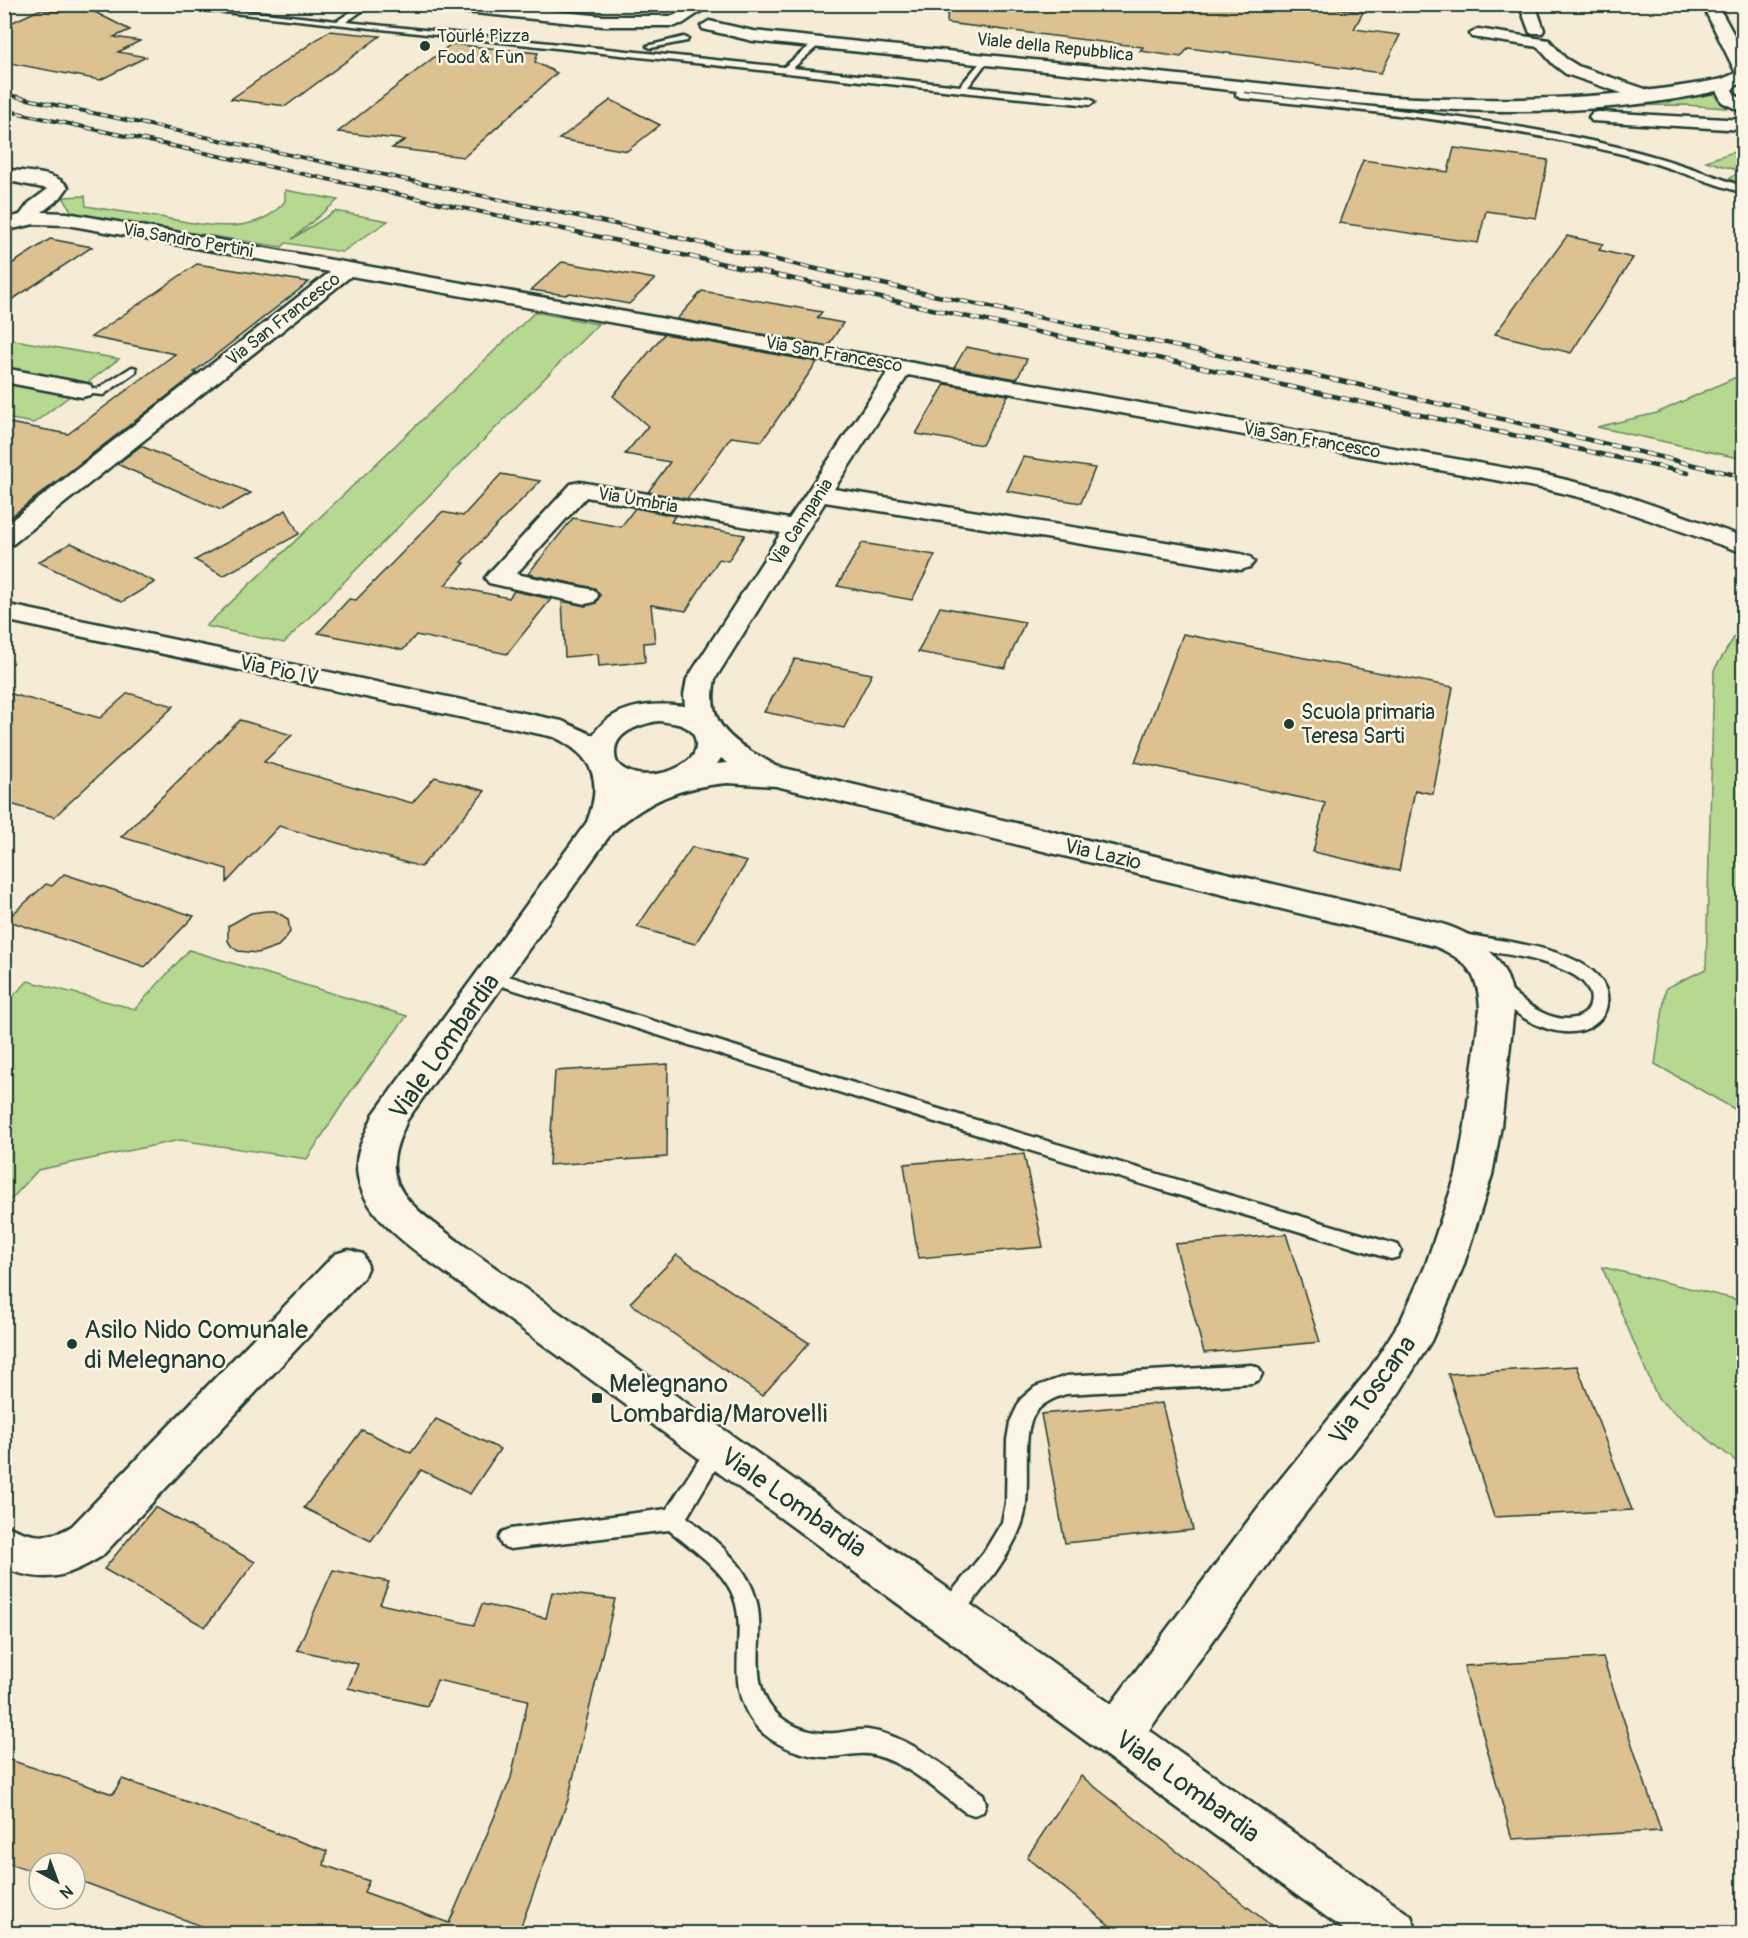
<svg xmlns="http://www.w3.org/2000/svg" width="1748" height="1938" font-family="Pangolin,sans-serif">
<rect width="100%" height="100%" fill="#f6ebd4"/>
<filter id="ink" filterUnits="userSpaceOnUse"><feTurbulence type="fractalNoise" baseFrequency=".0167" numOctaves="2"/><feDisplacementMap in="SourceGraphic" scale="12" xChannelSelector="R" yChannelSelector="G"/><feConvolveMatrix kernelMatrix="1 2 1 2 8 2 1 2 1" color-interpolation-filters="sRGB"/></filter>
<g filter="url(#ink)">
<!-- green -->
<g fill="#b6d891" stroke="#6a8a62" stroke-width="1.5">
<polygon points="1712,94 1727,108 1686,105 1607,106"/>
<polygon points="1743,149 1743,185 1729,179 1740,171 1706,161"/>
<path d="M285,190L338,200L292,239L335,211L388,221L342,252L286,243L282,247L73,214L63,197L85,196L86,206C111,210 135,214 159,217C199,224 256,239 285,201Z"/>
<polygon points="535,312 598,324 284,643 206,626"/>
<polygon points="4,338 119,359 34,423 5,418"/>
<polygon points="1743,374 1743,459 1597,427 1657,413"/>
<polygon points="1743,623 1743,1114 1655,1064 1666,988 1706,969 1714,670"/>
<polygon points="189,950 407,1016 349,1094 307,1159 180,1140 38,1170 5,1206 5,1004 28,981 135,1009"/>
<polygon points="1602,1267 1743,1301 1743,1467 1658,1399"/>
</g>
<!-- building -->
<g fill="#ddc191" stroke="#1f3d34" stroke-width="1.5">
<polygon points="948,4 1303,4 1363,12 1354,29 1400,35 1381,73 1188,48 1181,57 1140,51 1143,47 947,23"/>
<polygon points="83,6 130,30 114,37 140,41 118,52 146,57 100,80 4,62 4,26 41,9 59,12"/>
<polygon points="329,31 380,36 286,106 231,99"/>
<polygon points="451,44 538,53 535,62 557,73 464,157 392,148 405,140 338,132"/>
<polygon points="611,100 660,125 627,151 559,139"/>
<polygon points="1454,148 1548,160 1536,218 1486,211 1478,243 1339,223 1363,160 1448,172"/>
<polygon points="1567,236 1603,244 1599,250 1633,258 1571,353 1495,334"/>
<polygon points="50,239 92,247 4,305 4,269"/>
<polygon points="562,262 655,279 629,304 570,293 566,295 531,290"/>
<polygon points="197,264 309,282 194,372 197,373 4,522 4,422 68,434 175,354 91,337"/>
<polygon points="702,291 822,312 817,318 843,323 828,346 677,319"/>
<polygon points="664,334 817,362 762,441 731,437 687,499 648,492 670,462 625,454 648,426 613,396"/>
<polygon points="966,347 1027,359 1017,379 954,368"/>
<polygon points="945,384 1008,395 982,445 916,434"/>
<polygon points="141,446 251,493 221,510 117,464"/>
<polygon points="1023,457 1095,468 1081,503 1007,491"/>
<polygon points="501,474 540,481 461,562 465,563 445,585 509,598 514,591 551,599 507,654 416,635 403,650 318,633 349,599 356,600 442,512 463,516"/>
<polygon points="635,508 675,516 671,522 745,535 728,561 719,559 686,611 651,605 655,642 644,643 645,662 599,666 598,654 565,657 562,601 585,606 596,603 600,595 594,588 528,574 573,518 621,527"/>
<polygon points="286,510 299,534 223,576 195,560"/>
<polygon points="71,543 155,582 122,602 38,562"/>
<polygon points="862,543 935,555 912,600 837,586"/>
<polygon points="940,607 1025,622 1005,668 918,652"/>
<polygon points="1183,634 1453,687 1433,794 1415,790 1399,871 1313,852 1325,803 1135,762"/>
<polygon points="795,659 872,674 844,728 764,712"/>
<polygon points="4,692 100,718 128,693 174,706 54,817 4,802"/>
<polygon points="240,720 292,735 264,762 412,803 435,777 485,791 421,867 279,826 227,882 227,869 121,837"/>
<polygon points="692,847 747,862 695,944 637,927"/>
<polygon points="64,874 194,916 145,967 6,920 46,884 52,886"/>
<polygon points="266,911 275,911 288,919 290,932 285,939 278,946 258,953 238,951 232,947 228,941 228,926 251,913"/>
<polygon points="668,1064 667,1157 549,1165 555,1071"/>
<polygon points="1024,1154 1043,1247 918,1258 904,1164"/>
<polygon points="1286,1234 1320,1342 1204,1353 1175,1244"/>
<polygon points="677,1255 809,1343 762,1396 630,1303"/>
<polygon points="1577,1366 1632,1510 1494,1517 1448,1374"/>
<polygon points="1162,1403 1193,1530 1065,1543 1041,1414"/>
<polygon points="436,1419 500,1449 470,1494 421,1470 371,1541 304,1508 362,1430 411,1453"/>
<polygon points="155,1507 255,1562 205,1627 104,1569"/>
<polygon points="333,1570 389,1582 380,1604 474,1625 482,1604 546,1618 552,1592 615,1599 568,1800 518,1934 223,1934 75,1879 75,1863 39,1863 39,1873 4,1862 4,1758 113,1794 122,1779 327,1851 324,1865 369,1881 364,1892 449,1923 511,1778 528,1700 437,1680 427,1706 348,1688 358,1664 297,1650"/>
<polygon points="1603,1658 1661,1831 1512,1839 1464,1666"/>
<polygon points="1081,1776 1282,1934 1120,1934 1027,1857"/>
</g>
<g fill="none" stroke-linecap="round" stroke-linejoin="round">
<!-- lane casing -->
<g stroke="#1f3d34" stroke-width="5">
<g id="lane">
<polygon points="149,4 180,4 337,21 362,4 372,4 346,22 784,67 817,40 821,42 820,44 793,68 960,86 985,57 989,59 968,87 1090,99 1094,102 1090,105 962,92"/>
<polygon points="684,37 688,39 687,41 651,48 647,46"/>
<path d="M1238,84H1244V93C1371,107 1498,118 1622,148C1664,158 1704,172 1744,187V193C1701,181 1661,163 1618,153C1494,123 1367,111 1240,98L1236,95Z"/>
<polygon points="132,367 136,368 136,372 103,395 82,393 76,390 82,387 97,389"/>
<path d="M1459,933C1498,941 1554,945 1587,967C1624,992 1607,1035 1564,1032C1536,1030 1512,1011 1492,993L1490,989L1492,985L1498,983L1504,985C1518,997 1535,1012 1554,1017C1593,1028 1605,990 1570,973C1533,954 1492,955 1453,943L1451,939L1453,935Z"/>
<polygon points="492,971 915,1102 1391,1243 1398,1245 1401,1251 1398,1257 1391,1259 915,1116 486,981 484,977 486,973"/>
<path d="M1252,1365L1259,1368L1262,1374L1259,1380L1252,1383L1066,1394C1055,1398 1043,1402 1035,1413C1019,1435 1034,1494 1021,1526C1007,1562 981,1591 957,1621L949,1624L941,1621L938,1613L941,1605L984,1552L1002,1522L1006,1503L1007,1440L1010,1422L1021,1399L1035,1387L1066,1376Z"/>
<path d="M718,1438L725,1441L728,1448L687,1517C715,1541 746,1562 756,1599C766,1635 747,1679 773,1710C788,1727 813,1735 836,1733C846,1732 857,1729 868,1730C911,1736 948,1770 983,1794L986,1803L983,1812L974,1815L965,1812C938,1792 910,1765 877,1756C862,1751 847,1756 832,1757C807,1758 773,1746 757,1727C719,1682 752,1633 731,1591C718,1565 690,1548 669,1530L510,1549L502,1546L499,1539L502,1532L510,1529L667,1509L711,1441Z"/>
</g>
</g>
<!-- street casing -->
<g stroke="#1f3d34" stroke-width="5">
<g id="street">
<polygon points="693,4 712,4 682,24 670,24 668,21 670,18"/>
<polygon points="1519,4 1535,4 1544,30 1542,33 1530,33"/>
<polygon points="1478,29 1549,40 1565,58 1578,66 1654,92 1657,96 1654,100 1642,100 1566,74 1553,64 1538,47 1472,37 1470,34"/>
<path d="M4,169C22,172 57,171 68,187L60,198L42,212L67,213L1546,475L1612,491L1744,537V553L1595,501L1546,489L908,375L834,489L1241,554L1250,557L1254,562L1250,567L1241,570L825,502L715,679C708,714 720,732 750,751C758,756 768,760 775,766L1442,924C1484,937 1512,964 1514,1009L1501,1126L1492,1175L1463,1267L1431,1341L1399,1393L1296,1525L1149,1730L1411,1916L1418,1934H1350L433,1264C401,1240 356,1209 357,1164C357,1147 368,1130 373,1115L587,822C603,781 594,756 554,737L4,620V604L562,721L593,735C613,704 653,702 685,706L684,695L687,679L781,533L586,497L516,574L594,590L598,596L594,602L585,604L489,583L485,578L489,573L571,484L580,482L789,519L888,372L351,276L13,544L4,546V526L330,272L67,225L34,224L4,231V219L20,215L29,203L48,189L4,180ZM658,721C675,723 696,724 696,745C696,752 693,757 688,761C671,775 635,782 618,764C615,760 615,755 615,751C616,731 642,724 658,721ZM721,758L728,763L717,764ZM728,783L776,786L1434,946C1466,959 1479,974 1480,1009L1465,1126L1456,1175L1425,1267L1402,1318L1371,1367L1266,1497L1111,1704L459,1242C434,1222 390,1198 394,1161C395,1146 402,1133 407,1120L612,832C649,800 679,787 728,783Z"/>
<polygon points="4,368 82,383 90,385 93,390 90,395 82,397 4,382"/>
<path d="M349,1250L363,1254L368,1266L363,1278L102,1556C66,1578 44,1584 4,1568V1525C31,1536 46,1542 72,1526L335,1254Z"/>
</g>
</g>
<!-- secondary casing -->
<g stroke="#1f3d34" stroke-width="5">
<g id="secondary">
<polygon points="428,4 486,4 603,16 676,16 684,21 676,26 603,26 435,9"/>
<path d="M709,21L753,31L1392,97C1505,102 1617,100 1728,78L1736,83L1734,87C1560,130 1377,106 1202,87C1052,72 903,56 753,41L703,29L701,26Z"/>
<polygon points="1598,112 1744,120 1744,130 1592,121 1589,117 1592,113"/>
</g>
</g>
<!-- primary casing -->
<g stroke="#1f3d34" stroke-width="5">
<polygon id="primary" points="1702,4 1717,4 1744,53 1744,82 1735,86 1732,90 1735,95 1744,100 1744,113 1722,102 1716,90 1722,79 1736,73"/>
</g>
<!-- lane -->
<use href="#lane" fill="#fcf5e5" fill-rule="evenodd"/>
<!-- street -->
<use href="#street" fill="#fcf5e5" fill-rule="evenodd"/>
<!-- secondary -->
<use href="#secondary" fill="#fcf5e5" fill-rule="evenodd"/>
<!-- primary -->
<use href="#primary" fill="#fcf5e5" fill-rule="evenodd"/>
<!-- rail-far1 casing -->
<g stroke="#1f3d34" stroke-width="4">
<g id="rail-far1">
<polyline points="4,94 633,228"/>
<polyline points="4,110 556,228"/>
</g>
</g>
<!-- rail casing -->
<g stroke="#1f3d34" stroke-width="4.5">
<g id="rail">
<polyline points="549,226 1688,473"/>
<polyline points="626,226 914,291 1360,385 1744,477"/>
</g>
</g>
<!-- rail-far1 -->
<use href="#rail-far1" stroke="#fcf5e5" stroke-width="2" stroke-dasharray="7" stroke-linecap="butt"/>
<!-- rail -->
<use href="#rail" stroke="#fcf5e5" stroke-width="3" stroke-dasharray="9" stroke-linecap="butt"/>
</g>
</g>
<!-- markers -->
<g fill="#1f3d34" stroke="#fcf5e5" stroke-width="2">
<circle cx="425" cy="46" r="6"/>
<circle cx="1289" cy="724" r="6"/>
<circle cx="72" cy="1344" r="6"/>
<rect x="591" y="1392" width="12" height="12" rx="3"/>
</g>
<g text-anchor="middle" stroke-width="5" stroke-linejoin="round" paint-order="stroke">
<!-- far-poi labels -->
<g font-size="18" fill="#1f3d34" stroke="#fcf5e5" text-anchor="start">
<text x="437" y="42">Tourlé Pizza<tspan x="437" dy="21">Food &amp; Fun</tspan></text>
</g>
<!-- far-street labels -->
<g font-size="18" fill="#1f3d34" stroke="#fcf5e5">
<text transform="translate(1055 47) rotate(6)" y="6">Viale della Repubblica</text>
<text transform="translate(188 240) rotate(10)" y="6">Via Sandro Pertini</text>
<text transform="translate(283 319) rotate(-38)" y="6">Via San Francesco</text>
<text transform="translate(834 354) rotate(10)" y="6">Via San Francesco</text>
<text transform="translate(1312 440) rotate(10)" y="6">Via San Francesco</text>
<text transform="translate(638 500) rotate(10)" y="6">Via Umbria</text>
<text transform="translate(801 522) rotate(-57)" y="6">Via Campania</text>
</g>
<!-- street labels -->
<g font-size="21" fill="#1f3d34" stroke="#fcf5e5">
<text transform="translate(279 670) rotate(12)" y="7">Via Pio IV</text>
<text transform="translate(1103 854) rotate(13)" y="7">Via Lazio</text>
</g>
<!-- poi labels -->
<g font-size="21" fill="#1f3d34" stroke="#fcf5e5" text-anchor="start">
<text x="1301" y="719">Scuola primaria<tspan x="1301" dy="24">Teresa Sarti</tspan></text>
</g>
<!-- near-street labels -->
<g font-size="26" fill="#1f3d34" stroke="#fcf5e5">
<text transform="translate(444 1046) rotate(-55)" y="9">Viale Lombardia</text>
<text transform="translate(1372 1390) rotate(-54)" y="9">Via Toscana</text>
<text transform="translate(794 1502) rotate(35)" y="9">Viale Lombardia</text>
<text transform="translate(1188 1786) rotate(36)" y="9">Viale Lombardia</text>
</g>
<!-- near-poi labels -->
<g font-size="26" fill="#1f3d34" stroke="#fcf5e5" text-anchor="start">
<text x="84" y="1338">Asilo Nido Comunale<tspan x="84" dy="30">di Melegnano</tspan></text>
<text x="609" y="1392">Melegnano<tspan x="609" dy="30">Lombardia/Marovelli</tspan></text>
</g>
</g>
<!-- margin -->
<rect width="1748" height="1938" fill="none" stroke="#fcf5e5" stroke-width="24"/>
<rect x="12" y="12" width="1724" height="1914" fill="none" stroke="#1f3d34" stroke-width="2" filter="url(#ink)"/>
<!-- north arrow -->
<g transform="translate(57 1881) rotate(139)"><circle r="28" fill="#fcf5e5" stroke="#a4ab9e" stroke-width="1.5"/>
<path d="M0-4.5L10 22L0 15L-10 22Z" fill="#1f3d34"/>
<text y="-9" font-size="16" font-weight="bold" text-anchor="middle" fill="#1f3d34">N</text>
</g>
</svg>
